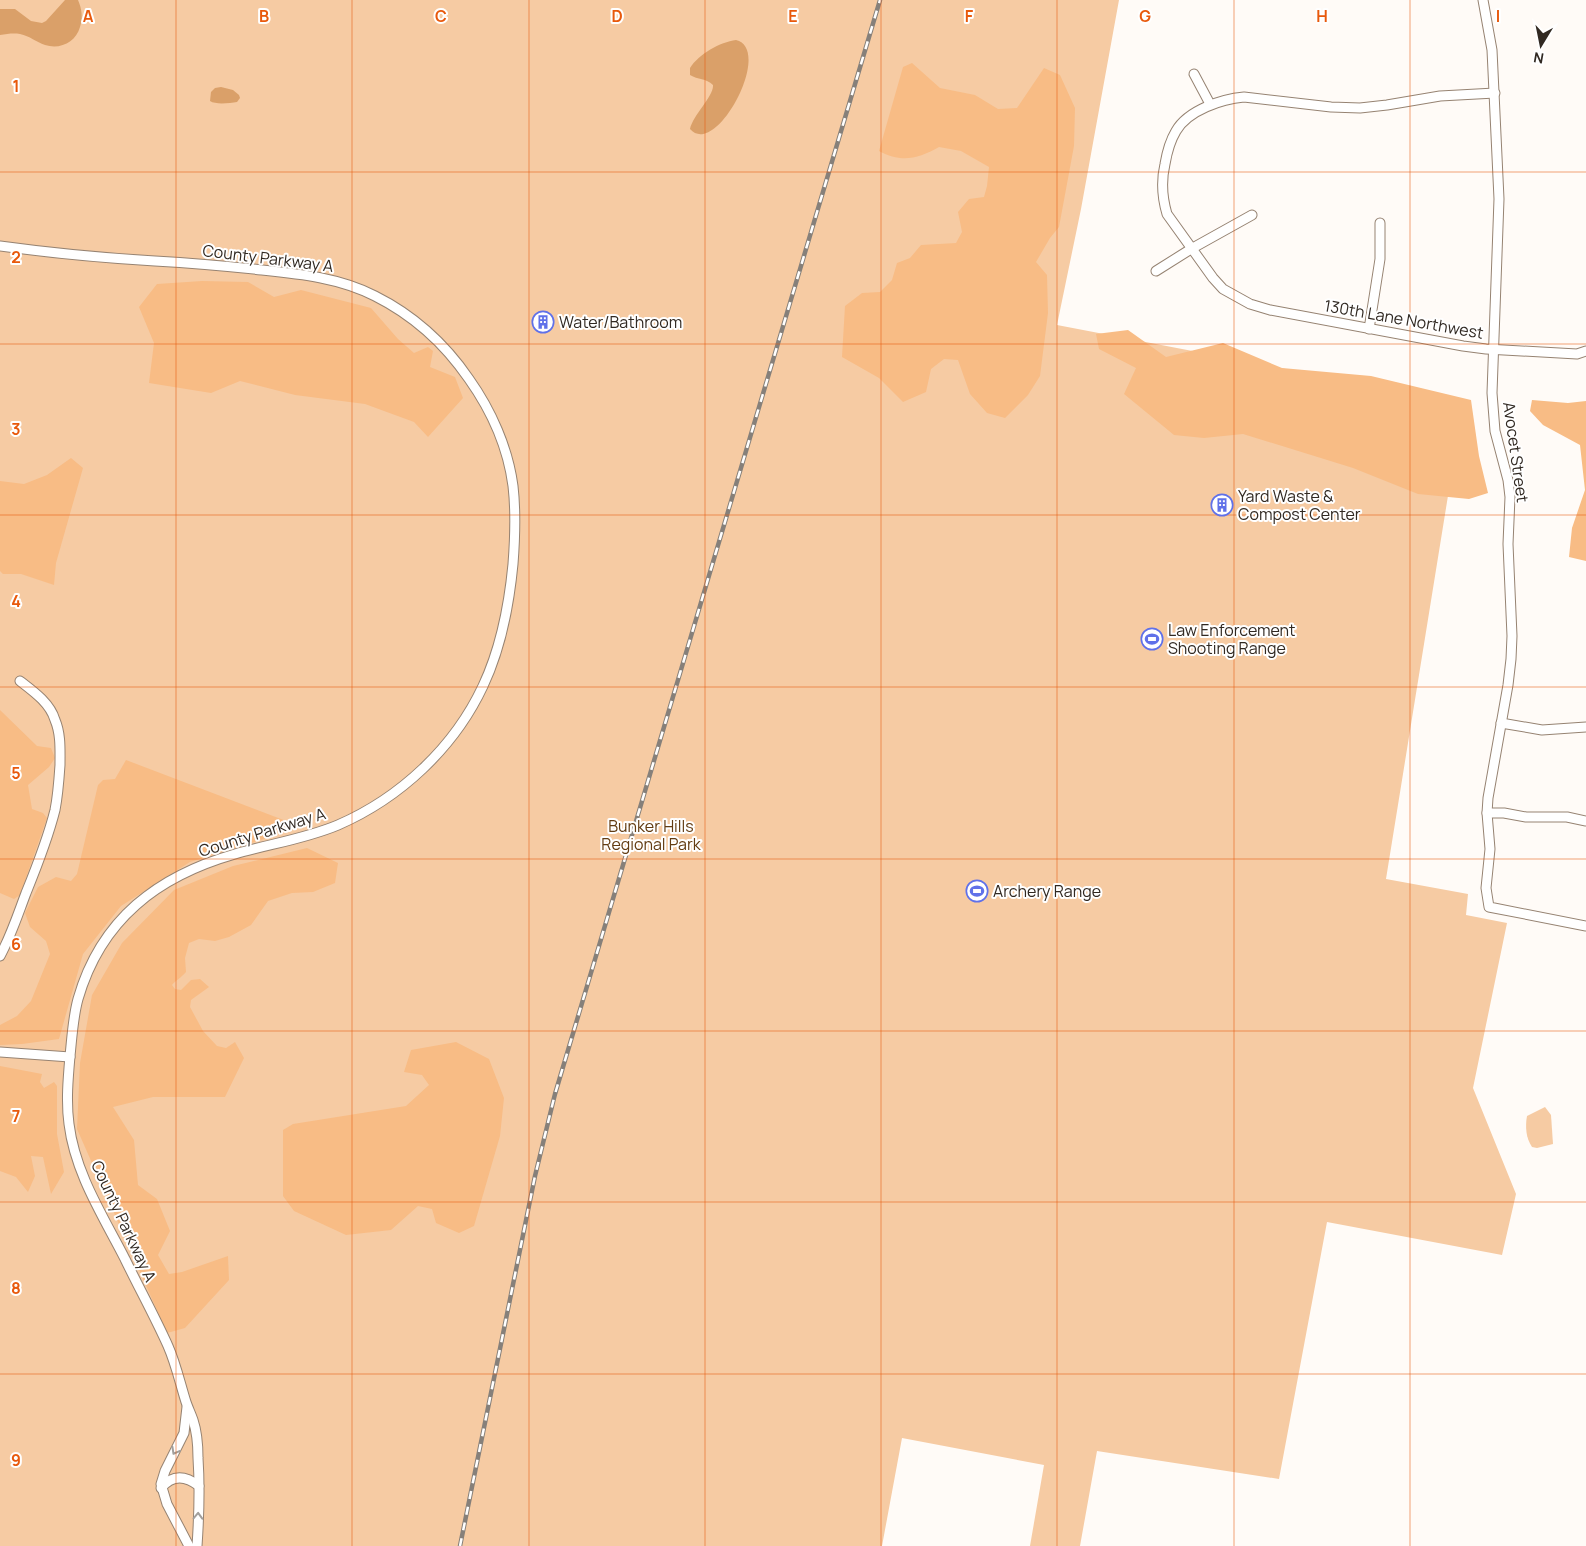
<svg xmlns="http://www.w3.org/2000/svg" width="1586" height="1546" font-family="Manrope,sans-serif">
<rect width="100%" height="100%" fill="#fffbf7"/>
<!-- green -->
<g fill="#f6cba3">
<polygon points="0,0 1119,0 1081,209 1057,325 1463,403 1386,879 1468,894 1466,915 1507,923 1473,1088 1516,1194 1502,1255 1327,1222 1279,1479 1097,1451 1080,1546 1030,1546 1044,1465 902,1438 882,1546 0,1546"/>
<path d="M1545,1107L1551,1115L1553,1144L1537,1148L1532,1147C1526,1138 1525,1127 1527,1116Z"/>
</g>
<!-- forest -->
<g fill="#f8bc85">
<path d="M912,63L940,88L975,95L998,109L1017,108L1044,68L1060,75L1075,108L1074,146L1059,227L1050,238L1036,262L1047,275L1048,313L1040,376L1028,395L1005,418L987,413L970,394L958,360L944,359L931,369L926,392L903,402L879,378L842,357L845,306L862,293L880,292L892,280L897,263L910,258L921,245L956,243L962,232L958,212L969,199L984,197L987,186L989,167L961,151L939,147C918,159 901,163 879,151L903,67Z"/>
<polygon points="202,281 248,282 274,297 301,290 371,308 398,339 414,353 428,347 433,351 430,367 455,377 463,398 428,437 414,422 365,404 295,395 240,381 211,393 149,383 154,343 139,307 157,284"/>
<polygon points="1128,330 1166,357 1223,343 1282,368 1371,376 1471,400 1479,456 1488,493 1469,499 1418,494 1353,468 1243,434 1204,438 1174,435 1124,394 1136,368 1099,349 1096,334"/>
<polygon points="1532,400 1568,403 1586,401 1586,561 1569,557 1572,528 1585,490 1580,445 1543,425 1530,411"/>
<polygon points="71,458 83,468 56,563 54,585 21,574 3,574 0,571 0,481 24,484 47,475"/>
<polygon points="0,710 37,746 51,748 55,758 49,767 28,785 32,809 43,813 47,818 20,895 14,899 0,893"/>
<polygon points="126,760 302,827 190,862 121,906 83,954 59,1039 22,1044 0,1045 0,1025 17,1016 31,1001 50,954 46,941 30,927 25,913 38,887 56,877 71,881 77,874 98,785 103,780 115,779"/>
<path d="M307,848L338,863L335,883L313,892L292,893L268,901L251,925L229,937L215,941L199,939L189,943L185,958L186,972C181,978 176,980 172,985L175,989L181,990L191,980L200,979L209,987L191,1000L190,1007L203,1031L217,1046L226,1048L235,1042L244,1058L225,1097H153L113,1107L134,1140L138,1185L157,1199L170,1231L158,1255L169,1274L182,1272L228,1256L229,1280L185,1328L167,1333L77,1129L80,1063L92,995L122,943L174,890L233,866Z"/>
<polygon points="456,1042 489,1059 504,1098 500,1136 474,1226 459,1233 436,1223 432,1209 418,1206 391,1230 346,1235 294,1211 283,1196 283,1130 293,1124 406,1106 429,1085 422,1075 404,1072 411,1050"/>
<polygon points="0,1066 42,1074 40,1082 44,1088 54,1082 57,1086 57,1134 64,1172 51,1194 43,1157 31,1156 35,1176 28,1192 16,1177 0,1171"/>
</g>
<!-- water -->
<g fill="#daa069">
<path d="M65,0H78C82,9 83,18 80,27C76,42 60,50 45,45C36,42 30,36 20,34C13,33 7,34 0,35V9H15L31,21L42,23L46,21Z"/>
<path d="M736,40C774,49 716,159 690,129C693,115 714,96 713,85C706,78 698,80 690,75V68C699,54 720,42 736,40Z"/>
<path d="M221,87L233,90L239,95L240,98L237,102C230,103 216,105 210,101L211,92L215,88Z"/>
</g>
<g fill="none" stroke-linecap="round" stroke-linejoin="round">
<!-- street casing -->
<g stroke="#968372" stroke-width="11">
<g id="street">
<polyline points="1483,0 1492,50 1499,199 1492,393 1495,431 1508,480 1510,497 1508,544 1512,636 1511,659 1508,685 1488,798 1487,813 1490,849 1486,888 1489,907 1586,926"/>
<polyline points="1194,74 1210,104"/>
<path d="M1495,93L1440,96L1387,105L1360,108L1331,107L1244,97C1222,99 1188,110 1176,131C1170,141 1167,152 1165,164C1161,181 1162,197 1167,214L1213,278L1223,289L1250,304L1270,310L1463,346L1486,349L1577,354L1586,351"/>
<path d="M0,246C51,253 103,258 155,261C191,263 226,266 262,270C301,274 340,278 375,296C413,315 445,344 469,379C491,410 508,448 513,486C516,512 515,538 513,564C509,606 501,648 483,686C454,748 400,798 338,825C305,839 269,844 235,854C158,876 101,919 78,999C73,1017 72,1037 70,1056C68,1079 66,1102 69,1124C75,1173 103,1216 125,1259C139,1288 155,1317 168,1346C176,1364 180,1383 186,1402C188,1408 191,1414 193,1420C197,1432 198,1446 198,1458C200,1488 199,1517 197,1546"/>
<polyline points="1156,271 1191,249 1252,215"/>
<polyline points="1369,329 1380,259 1380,223"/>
<polyline points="1501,723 1542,730 1586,727"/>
<polyline points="1487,813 1504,813 1526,817 1567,817 1586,821"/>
<path d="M0,956C11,936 18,914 26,893C37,866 48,838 55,810C58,795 59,780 60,765C60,750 61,734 55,720C50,703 33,691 20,681"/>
<polyline points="0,1052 70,1057"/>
<polyline points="187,1407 184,1433 165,1471 161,1484 167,1504 189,1546"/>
<path d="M161,1488C173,1474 186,1476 199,1486"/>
</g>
</g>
<!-- street -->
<use href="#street" stroke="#fff" stroke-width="9"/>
<!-- rail casing -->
<g stroke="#86807a" stroke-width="4.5">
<polyline id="rail" points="460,1546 535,1176 555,1094 880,0"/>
</g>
<!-- rail -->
<use href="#rail" stroke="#fff" stroke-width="2.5" stroke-dasharray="8" stroke-linecap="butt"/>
</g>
<!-- one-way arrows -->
<defs><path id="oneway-chevron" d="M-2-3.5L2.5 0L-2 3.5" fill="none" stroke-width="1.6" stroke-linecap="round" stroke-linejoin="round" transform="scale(1.25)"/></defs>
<g stroke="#a29f9c">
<use href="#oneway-chevron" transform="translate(175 1451) rotate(119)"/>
<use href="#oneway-chevron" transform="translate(198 1516) rotate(-88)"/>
</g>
<!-- grid -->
<path fill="none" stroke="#e8590c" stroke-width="1" stroke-opacity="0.55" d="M176,0V1546M352,0V1546M529,0V1546M705,0V1546M881,0V1546M1057,0V1546M1234,0V1546M1410,0V1546M0,172H1586M0,344H1586M0,515H1586M0,687H1586M0,859H1586M0,1031H1586M0,1202H1586M0,1374H1586"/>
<!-- icons -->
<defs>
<g id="building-ring" transform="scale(1.125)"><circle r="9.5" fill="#fff" stroke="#6071e9" stroke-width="1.5"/><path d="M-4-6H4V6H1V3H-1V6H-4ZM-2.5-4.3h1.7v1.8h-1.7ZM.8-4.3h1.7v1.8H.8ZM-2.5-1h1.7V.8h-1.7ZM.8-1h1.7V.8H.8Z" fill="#6071e9"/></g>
<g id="stadium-ring" transform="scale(1.125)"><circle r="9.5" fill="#fff" stroke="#6071e9" stroke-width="1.5"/><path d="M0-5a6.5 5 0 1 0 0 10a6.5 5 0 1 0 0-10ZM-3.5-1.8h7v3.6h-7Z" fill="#6071e9"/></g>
</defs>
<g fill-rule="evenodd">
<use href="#building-ring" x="543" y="322"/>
<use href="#building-ring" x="1222" y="505"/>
<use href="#stadium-ring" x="1152" y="639"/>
<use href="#stadium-ring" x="977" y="891"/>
</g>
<g text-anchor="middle" stroke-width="4" stroke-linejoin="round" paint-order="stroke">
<!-- street labels -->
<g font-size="16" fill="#312922" stroke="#fff">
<text transform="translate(268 258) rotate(7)" y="6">County Parkway A</text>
<text transform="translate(1404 319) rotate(10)" y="6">130th Lane Northwest</text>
<text transform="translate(1516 452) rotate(82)" y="6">Avocet Street</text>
<text transform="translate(262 832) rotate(-17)" y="6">County Parkway A</text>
<text transform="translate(124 1221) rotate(65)" y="6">County Parkway A</text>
</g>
<!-- poi labels -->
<g font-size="16" fill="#312922" stroke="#fff" text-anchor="start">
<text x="559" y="328">Water/Bathroom</text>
<text x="1238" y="502">Yard Waste &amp;<tspan x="1238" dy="18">Compost Center</tspan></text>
<text x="1168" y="636">Law Enforcement<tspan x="1168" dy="18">Shooting Range</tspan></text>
<text x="993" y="897">Archery Range</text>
</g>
<!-- park labels -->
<g font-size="16" fill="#633c12" stroke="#fff">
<text x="651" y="832">Bunker Hills<tspan x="651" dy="18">Regional Park</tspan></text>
</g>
</g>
<g font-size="16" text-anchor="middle" font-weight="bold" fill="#e8590c" stroke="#fff" stroke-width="4" stroke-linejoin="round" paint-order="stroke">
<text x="88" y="22">A</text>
<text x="264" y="22">B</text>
<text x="441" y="22">C</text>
<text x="617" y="22">D</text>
<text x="793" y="22">E</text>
<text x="969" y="22">F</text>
<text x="1145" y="22">G</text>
<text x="1322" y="22">H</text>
<text x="1498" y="22">I</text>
<text x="16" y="92">1</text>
<text x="16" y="263">2</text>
<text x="16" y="435">3</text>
<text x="16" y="607">4</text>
<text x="16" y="779">5</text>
<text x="16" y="950">6</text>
<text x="16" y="1122">7</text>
<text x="16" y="1294">8</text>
<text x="16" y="1466">9</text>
</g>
<!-- north arrow -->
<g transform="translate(1541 45) rotate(190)" stroke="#ffffff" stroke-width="4" paint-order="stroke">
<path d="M0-4L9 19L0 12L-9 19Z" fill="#312922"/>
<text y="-8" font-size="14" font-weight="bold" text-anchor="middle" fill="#312922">N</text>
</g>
</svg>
